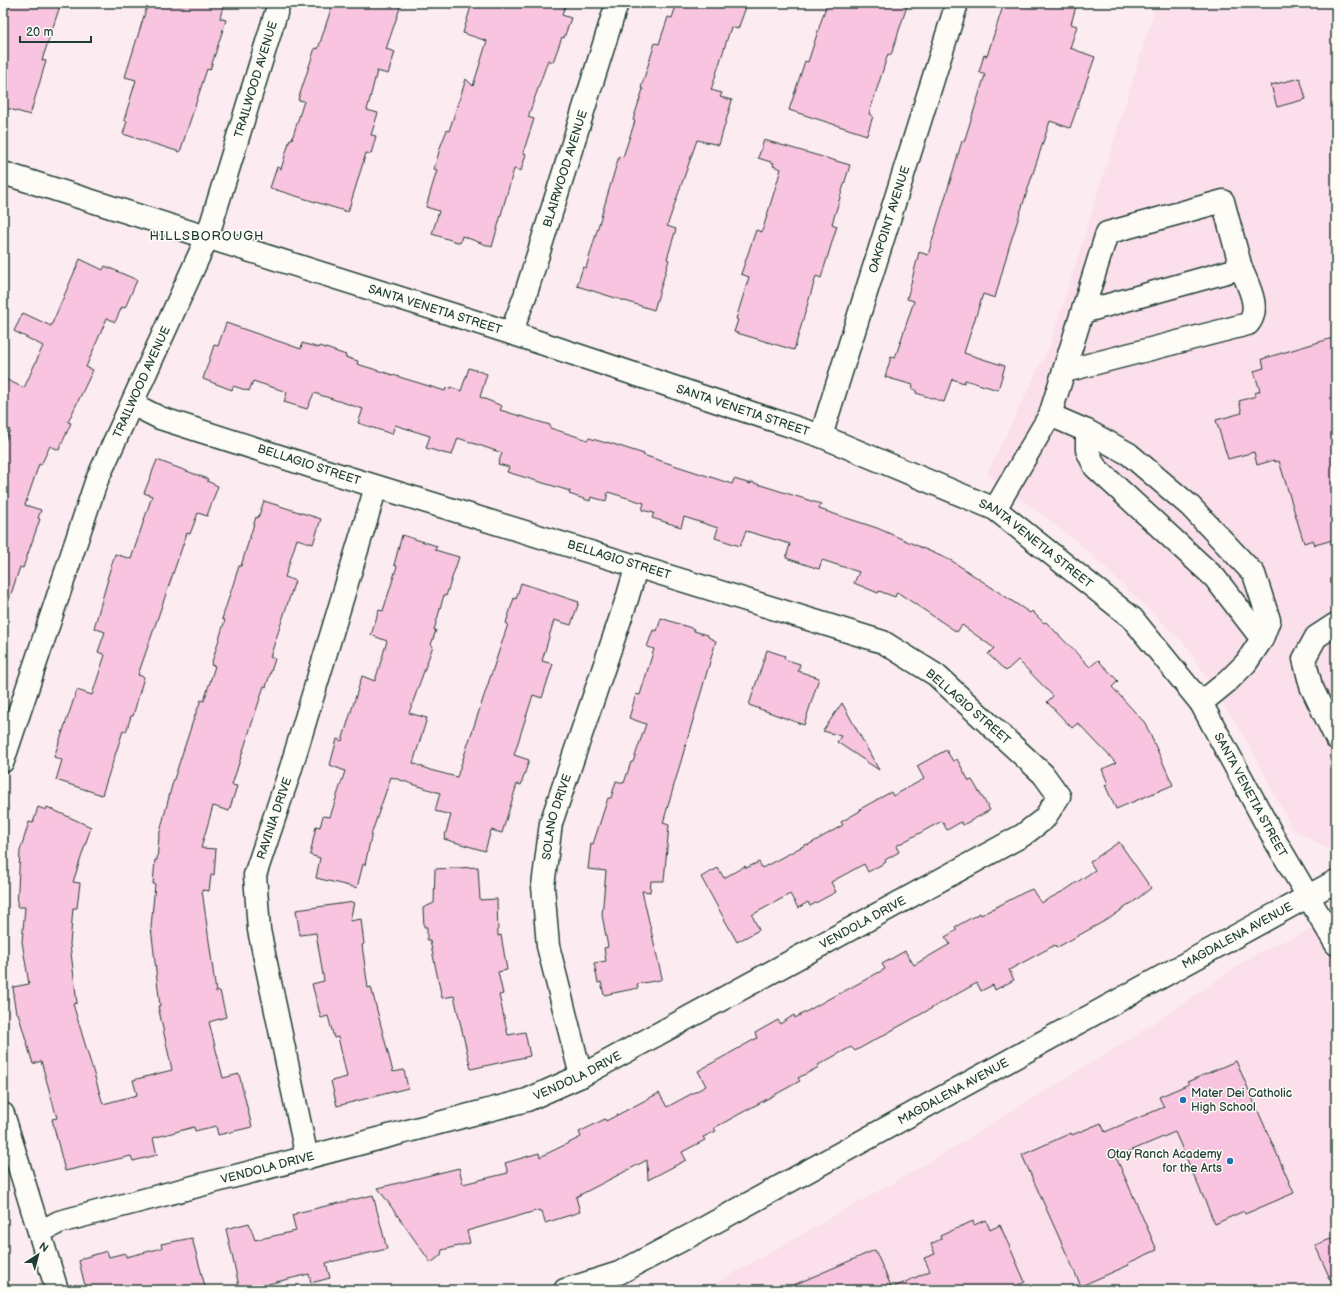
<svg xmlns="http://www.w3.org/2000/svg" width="1339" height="1293" viewBox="0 0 1339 1293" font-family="'Balsamiq Sans',sans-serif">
<rect width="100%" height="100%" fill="#fcebf0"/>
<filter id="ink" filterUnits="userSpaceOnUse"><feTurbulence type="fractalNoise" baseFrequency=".025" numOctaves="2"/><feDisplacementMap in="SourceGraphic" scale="8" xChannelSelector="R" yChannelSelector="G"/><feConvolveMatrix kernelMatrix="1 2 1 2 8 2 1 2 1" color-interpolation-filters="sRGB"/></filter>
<g filter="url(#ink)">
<g fill="#fbdfeb">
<path d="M1157 3H1336L1335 852 1293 830 1250 746 1186 645 1079 543 987 474 1051 343Z"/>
<path d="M1336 918V1290H704L926 1164 1135 1036 1256 954Z"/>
</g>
<g fill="#f9c4df" stroke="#1f3d34">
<path d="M10 3H61L42 60 46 61 30 115 3 107V25Z"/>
<path d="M148 3H224L220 18 226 20 210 70 207 69 180 152 123 134 127 121 124 120 136 80 125 77Z"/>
<path d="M333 3H399L398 7 400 8 386 49 395 52 388 74 377 71 367 110 378 113 371 135 376 136 371 154 366 153 348 212 270 188 277 167 281 169 290 139H292L304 101 298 100 315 48 318 49Z"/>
<path d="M472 3H566L562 15 571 18 564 38 562 37 553 62 548 60 528 117 534 119 523 153 526 154 521 171 514 169 492 247 462 236 460 243 432 234 439 211 426 207 437 170 434 169 441 145 447 130 449 131 466 79 473 86 487 41 463 33Z"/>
<path d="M677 3H733L746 7 738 29 731 27 711 90 722 93 720 97 732 100 719 145 697 140 667 226 676 229 667 259 669 260 654 310 577 286 583 267 586 268 619 156 623 157 635 121 633 120 643 89 641 88 655 43 659 44 668 17 672 18Z"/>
<path d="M827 3H908L891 55 888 54 869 114 873 116 867 135 789 110 805 61 808 62Z"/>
<path d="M1004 3H1077L1071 24 1077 26 1070 48 1095 57 1070 128 1050 121 1009 247 995 298 983 294 964 353 1005 366 998 390 965 380 964 383 952 379 944 402 916 393V390L912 389 913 385 885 377 891 357 895 358 914 301 907 299 919 252 928 255 962 141 964 142 985 75 979 72 984 55 987 56Z"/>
<path d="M1300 78 1306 99 1277 107 1271 85Z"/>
<path d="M764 140 850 165 832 224 837 226 821 278 816 276 794 350 734 332 738 320 736 319 749 277 741 274 756 230 762 232 781 169 773 166 774 163 758 158Z"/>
<path d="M80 259 103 270 105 266 137 280 125 308 122 307 115 322 107 318 86 367 93 370 68 422 71 423 59 450 50 446 41 465 39 464 25 505 41 510 38 518 40 519 23 568 20 567 7 606 3 605V445L10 430 3 427V378L24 388 43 346 14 331 23 313 51 326Z"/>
<path d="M226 323 301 349 302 343 319 348 320 346 346 355 345 357 358 361 357 364 445 391 446 388 450 389V387L461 391 469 368 487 374 480 397 502 406 500 410 550 425V428L588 440 589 438 606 443 607 442 644 454 643 455 732 484 734 479 751 484V482L821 504 819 509 877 528 952 561 1030 613 1032 611 1044 623 1046 622 1090 667 1098 660 1118 681 1112 687 1145 723 1173 785 1116 809 1105 785 1108 784 1102 769 1116 763 1078 723 1072 728 1047 702 1053 696 1018 660 1006 671 988 654 994 648 962 625 957 632 897 592 895 597 879 591 878 593 854 583 859 572 822 560 819 569 786 558 790 544 746 531 740 546 715 538 718 528 684 517 681 527 652 518 654 513 642 510 644 503 608 492 606 501 591 497 590 501 569 494 570 491 507 472 509 467 498 464 502 453 458 438 452 455 443 453 426 448 430 436 395 425 392 434 358 423 363 409 314 393 307 409 284 402 287 392 253 381 249 391 233 386 232 390 203 379 214 345 218 346Z"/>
<path d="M1336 337V539L1315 545 1313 540 1304 543 1279 461 1275 462 1274 460 1257 465 1254 452 1228 459 1216 420 1242 413 1239 401 1256 396 1255 393 1260 391 1254 371 1264 368 1262 359Z"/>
<path d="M157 460 208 479 207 481 218 486 207 516 198 513 190 534 187 533 138 675 144 677 133 716H131L126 732 123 731 102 795 56 780 62 760 54 757 77 690 92 695 105 655 98 652 105 632 94 628 108 579H107L115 554 131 559 152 496 144 493Z"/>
<path d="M264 501 321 519 313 544 297 539 285 577 295 581 270 657 275 659 266 687 264 686 232 785 237 786 229 811 213 806 201 848 216 849 214 875H211L209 891 202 890 216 992 220 991 226 1017 209 1022 223 1078 239 1074 252 1127 218 1135 216 1126 195 1131 194 1127 153 1138 157 1155 133 1161 131 1156 65 1171 52 1119 57 1118 41 1061 33 1064 18 1013H16L13 995H14L13 987 29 984 22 942 25 907H17L20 851 29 822 33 823 38 807 46 810 47 807 91 827 73 882 80 883 77 908H73L70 944 77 1003 73 1004 103 1104 137 1095 133 1080 172 1070 158 1006H160L151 927 155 884H153L155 860H157L159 836 172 785 194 718 201 700 204 701 215 666 211 665 225 620 222 619 239 566H241L256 517 258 518Z"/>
<path d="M402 535 437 546 435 550 459 557 446 596 444 595 434 630H436L431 645 433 646 409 713 427 718 413 763 430 770 457 777 508 624 506 623 514 598 516 599 521 583 579 602 571 625 554 620 542 661 553 664 542 698 533 695 514 755 529 760 521 785 517 784 502 833 491 830 485 851 444 839 451 815 435 811 440 793 391 777 372 832 365 865 363 864 357 888 316 878 320 858 310 855 316 826 320 827 323 816 330 817 345 771 330 765 337 739 342 741 362 676 375 681 387 641 371 635 379 610 383 611 397 566 394 565Z"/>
<path d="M661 618 694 629V631L708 635V637L716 641 663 823 669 825 664 881H651L650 892 642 891 662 978 660 980 637 984 638 988 604 995 601 982 598 983 594 963 606 961 604 948 608 947 602 915 606 871 588 869 591 843 593 844 608 798H611L616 781 624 783 631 762H633L646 724 629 718 636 694 640 695 654 649 647 647 653 630 657 631Z"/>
<path d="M767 650 785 656 784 659 800 664 798 671 819 678 804 725 749 705Z"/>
<path d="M842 703 852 721 879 770 837 742 841 736 823 731Z"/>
<path d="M946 750 953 761 957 759 969 781 972 780 990 810 963 825 961 822 947 830 942 821 896 846 899 852 885 860 886 862 868 872 864 864 831 882 836 892 810 906 808 902 798 908 790 894 752 915 759 930 737 942 701 877 718 868 724 878 745 866 746 868 759 862 762 868 807 844 808 845 843 825 841 822 860 811V809L891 792 893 796 924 779 917 766Z"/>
<path d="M1119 842 1151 888 1136 900 1110 918 1056 948 1055 945 1009 970 1014 980 995 990 993 985 981 991 977 983 855 1051 851 1047 818 1065 819 1067 798 1078 800 1081 714 1128 716 1131 703 1137 705 1140 682 1152 686 1160 648 1180 647 1160 576 1197 580 1212 545 1223 542 1211 540 1212 539 1210 467 1231 470 1243 442 1250 441 1255 431 1263 378 1188 459 1168 463 1184 508 1173 505 1163 539 1153 540 1157 581 1137 579 1132 605 1119 606 1121 659 1093 667 1107 706 1086 698 1071 757 1038 755 1033 778 1020 780 1024 794 1015 795 1018 839 993V994L885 969 882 964 905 951 914 965 950 944 945 937 957 930 955 927 980 913 981 915 1023 893 1032 889 1041 903 1067 889 1095 870 1090 862Z"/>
<path d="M478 867 480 900 497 899 498 936 501 935 507 970 498 972 503 994 499 995 508 1035 525 1032 530 1056 471 1069 454 996 442 998 430 941 427 940V927H424L423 908 434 903 435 869Z"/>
<path d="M354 902 350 921 361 919 364 944 362 945 368 988 371 987 393 1072 404 1070 408 1088 337 1106 331 1081 347 1077 338 1037 334 1038 328 1016 321 1018 312 984 324 981 316 933 300 935 296 910Z"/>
<path d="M1236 1061 1294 1193 1245 1214 1244 1211 1215 1224 1175 1132 1116 1157 1157 1250 1128 1263 1129 1265 1081 1286 1022 1155 1071 1133 1072 1135 1101 1123 1105 1132 1164 1107 1159 1097 1189 1084 1187 1082Z"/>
<path d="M373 1195 387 1249 326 1263 330 1278 311 1283 309 1274 268 1284 270 1290H240L226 1229 249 1223 255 1240 296 1231 292 1215 296 1214V1213Z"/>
<path d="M986 1220 990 1230 1000 1225 1025 1282 1018 1285 1020 1290H782L875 1250 892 1288 930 1271 924 1258 935 1254 931 1244 941 1239 940 1236 973 1221 974 1225Z"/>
<path d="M1336 1237V1290H1335L1315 1245Z"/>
<path d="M192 1238 206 1290H86L79 1261 83 1258 107 1251 109 1257 125 1253 126 1257 162 1248 161 1244Z"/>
</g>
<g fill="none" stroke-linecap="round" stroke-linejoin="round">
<g stroke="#1f3d34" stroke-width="25">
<g id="minor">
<path id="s1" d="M3 173 511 333 821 436 995 509 1132 618 1201 703 1276 842 1336 944"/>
<path id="s2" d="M511 333 525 296 617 3"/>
<path d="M1065 371 1248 324C1262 308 1247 284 1241 268"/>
<path d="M1050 415 1087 431 1129 454 1190 506 1254 574 1269 620 1262 639 1246 663 1228 681 1201 703"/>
<path d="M1087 431V450L1095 467 1215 578 1262 639"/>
<path id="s3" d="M821 436 957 3"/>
<path d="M995 509 1050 415 1107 233 1223 201 1241 268 1083 312"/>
<path d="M1336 624 1316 637 1304 659 1311 686 1336 738"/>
<path id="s4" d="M3 761 96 482 207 238 279 3"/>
<path id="s5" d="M581 1076 548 946 543 886 551 823 627 599 637 565"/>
<path d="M3 1114 57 1290"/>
<path id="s6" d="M307 1158 259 930 255 875 290 771 376 487"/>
<path id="s7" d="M40 1232 59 1222 527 1100 581 1076 1023 835 1044 819 1059 796 1043 774 936 675 883 642 310 466 160 418 132 404"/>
<path id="s8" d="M565 1290 619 1273 697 1232 1336 881"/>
</g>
</g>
<use href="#minor" stroke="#fdfcf7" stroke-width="22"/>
</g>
</g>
<g fill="#1f6fb2" stroke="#fdfcf7" stroke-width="1.5">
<circle cx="1183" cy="1100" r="4"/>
<circle cx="1230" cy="1161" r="4"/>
</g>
<g text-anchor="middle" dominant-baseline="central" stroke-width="3" stroke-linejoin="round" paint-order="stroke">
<g font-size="12" fill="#1f3d34" stroke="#fdfcf7">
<text stroke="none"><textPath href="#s4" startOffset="728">TRAILWOOD AVENUE</textPath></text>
<text stroke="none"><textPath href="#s2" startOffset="173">BLAIRWOOD AVENUE</textPath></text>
<text stroke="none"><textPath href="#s3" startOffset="227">OAKPOINT AVENUE</textPath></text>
<text stroke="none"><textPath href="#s1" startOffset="453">SANTA VENETIA STREET</textPath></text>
<text stroke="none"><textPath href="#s4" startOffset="404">TRAILWOOD AVENUE</textPath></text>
<text stroke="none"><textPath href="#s1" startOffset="777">SANTA VENETIA STREET</textPath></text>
<text transform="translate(309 465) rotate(18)">BELLAGIO STREET</text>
<text stroke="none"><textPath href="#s1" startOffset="1101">SANTA VENETIA STREET</textPath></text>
<text transform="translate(619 560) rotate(17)">BELLAGIO STREET</text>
<text transform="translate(968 707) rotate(41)">BELLAGIO STREET</text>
<text stroke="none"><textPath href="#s1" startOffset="1437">SANTA VENETIA STREET</textPath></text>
<text stroke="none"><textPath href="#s6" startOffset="348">RAVINIA DRIVE</textPath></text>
<text stroke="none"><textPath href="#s5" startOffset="265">SOLANO DRIVE</textPath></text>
<text stroke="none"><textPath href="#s7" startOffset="885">VENDOLA DRIVE</textPath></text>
<text stroke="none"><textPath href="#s8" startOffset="761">MAGDALENA AVENUE</textPath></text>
<text stroke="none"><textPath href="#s7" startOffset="561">VENDOLA DRIVE</textPath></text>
<text stroke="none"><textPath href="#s8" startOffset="437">MAGDALENA AVENUE</textPath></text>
<text stroke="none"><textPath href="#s7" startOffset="237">VENDOLA DRIVE</textPath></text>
</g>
<g font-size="12" fill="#1f3d34" stroke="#fdfcf7" text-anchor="start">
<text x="1191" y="1093">Mater Dei Catholic<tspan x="1191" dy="14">High School</tspan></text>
<text x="1222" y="1154" text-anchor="end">Otay Ranch Academy<tspan x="1222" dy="14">for the Arts</tspan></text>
</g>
<g font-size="13" letter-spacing="1" fill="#1f3d34" stroke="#fdfcf7">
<text x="207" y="236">HILLSBOROUGH</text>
</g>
</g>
<rect width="1339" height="1293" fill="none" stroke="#fdfcf7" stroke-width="16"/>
<rect x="8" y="8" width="1323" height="1277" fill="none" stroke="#1f3d34" stroke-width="1.5" filter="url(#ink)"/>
<g transform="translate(38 1255) rotate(36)" stroke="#fdfcf7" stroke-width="3" paint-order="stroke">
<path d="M0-3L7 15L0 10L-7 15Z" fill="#1f3d34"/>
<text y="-6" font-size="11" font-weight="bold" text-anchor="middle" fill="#1f3d34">N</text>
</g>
<path d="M20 36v6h71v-6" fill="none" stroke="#1f3d34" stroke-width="2"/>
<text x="26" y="36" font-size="12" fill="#1f3d34" stroke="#fdfcf7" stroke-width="3" paint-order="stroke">20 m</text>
</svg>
